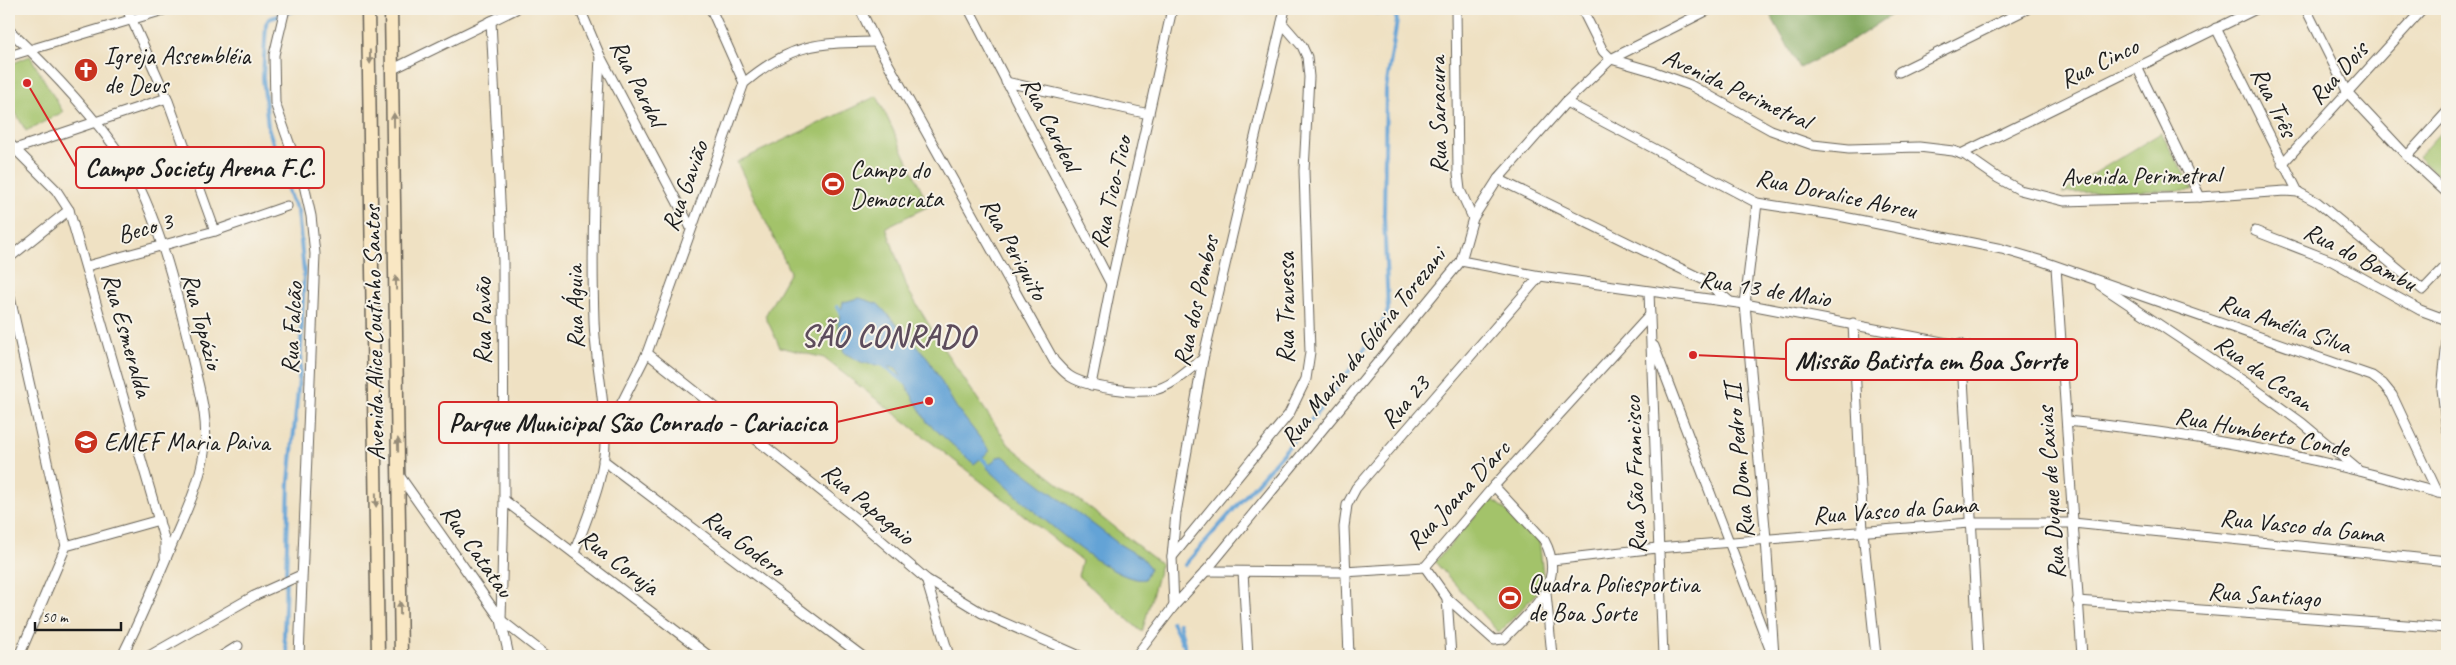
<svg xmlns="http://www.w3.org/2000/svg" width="2456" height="665" viewBox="0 0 2456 665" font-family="Caveat,sans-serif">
<rect width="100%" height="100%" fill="#f7f3e8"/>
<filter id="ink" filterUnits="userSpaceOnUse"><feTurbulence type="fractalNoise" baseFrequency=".02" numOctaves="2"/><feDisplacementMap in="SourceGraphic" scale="10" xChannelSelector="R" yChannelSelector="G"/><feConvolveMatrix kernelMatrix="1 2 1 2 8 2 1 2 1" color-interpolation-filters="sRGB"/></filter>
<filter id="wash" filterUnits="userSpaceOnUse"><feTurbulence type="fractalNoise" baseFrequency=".0096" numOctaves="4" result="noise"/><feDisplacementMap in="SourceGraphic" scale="20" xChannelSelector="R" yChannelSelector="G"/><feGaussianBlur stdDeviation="1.12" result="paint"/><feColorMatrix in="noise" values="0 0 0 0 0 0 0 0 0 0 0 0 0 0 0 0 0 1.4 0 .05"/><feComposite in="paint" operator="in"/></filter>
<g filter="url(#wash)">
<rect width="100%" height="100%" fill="#efe1c3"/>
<g fill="#a3c36b" stroke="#607044">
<path d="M30 56 63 112 26 131 9 101V65Z"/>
<path d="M877 96 929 206 886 227 908 290 943 348 1009 445 1161 564 1142 632 1078 576 1082 561 824 358 780 347 765 316 790 272 737 162Z"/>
<path d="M2447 125V184L2418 157Z"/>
<path d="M2161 133 2193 190 2062 193Z"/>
<path d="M1491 498 1539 538 1544 585 1499 633 1435 562Z"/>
</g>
<path fill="#82a95f" stroke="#4f623e" d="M1767 9H1900L1855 39 1800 68Z"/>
<g fill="#63a3d6" stroke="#406079">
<path d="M860 298 878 304 927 357 956 407 990 451 974 464 927 422 896 368 863 363 844 353 838 324 843 302Z"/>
<path d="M1003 456 1119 544 1141 557 1150 568 1145 579C1110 586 1015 493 987 468L997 457Z"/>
</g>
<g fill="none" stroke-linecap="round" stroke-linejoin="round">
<g stroke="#63a3d6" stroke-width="4">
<path d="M838 307 843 315"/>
<path d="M882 364 906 383"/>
<path d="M978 454 992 469"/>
<path d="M1185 565 1304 429 1341 383 1385 318 1388 310 1384 216 1386 89 1397 21 1396 16 1392 13H1378L1374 9"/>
<path d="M1172 622 1182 642"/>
<path d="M1179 623 1187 656"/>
<path d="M288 656 284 637 289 482 300 370 304 272 298 211 291 199 268 127 263 77 266 24 269 19 298 9"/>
</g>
</g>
</g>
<g filter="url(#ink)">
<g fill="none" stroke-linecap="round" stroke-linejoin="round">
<g stroke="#666156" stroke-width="11">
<g id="minor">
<path d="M127 9 167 98 215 231"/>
<path d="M285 9 274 55 275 103 304 185 311 216 315 254 299 656"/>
<path d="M580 9 600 56 691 228"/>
<path d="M711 9 744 83"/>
<path d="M860 9 876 42 1054 361C1059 366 1064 373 1071 377 1088 387 1134 394 1154 390 1173 386 1188 370 1203 359"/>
<path d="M969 9 1111 284"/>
<path d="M1456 9 1458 173 1460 190 1473 218"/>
<path d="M1582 9 1603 51 1611 59 1652 71 1690 85 1771 130 1813 145 1849 149 1919 147 1953 151 1965 155 1998 178 2020 190 2064 201 2200 197 2285 191 2298 192 2317 202 2423 290 2447 265"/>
<path d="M2306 9 2348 93 2407 156 2447 193"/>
<path d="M491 21 503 261 504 500 501 620"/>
<path d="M2216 28 2298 192"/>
<path d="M9 30C50 69 92 113 124 160 156 207 178 297 191 353 198 385 210 420 204 453 199 487 183 518 170 549 154 586 140 621 122 656"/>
<path d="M9 56 167 9"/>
<path d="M2137 67 2200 197"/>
<path d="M393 69 516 9"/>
<path d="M1899 72 2027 9"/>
<path d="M1006 82 1149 114"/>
<path d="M1566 102 1757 203 1834 215 2002 249 2039 260 2372 376 2383 384 2392 395 2438 493"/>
<path d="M9 143 56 190 69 210 165 542V557"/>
<path d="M15 149 167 98"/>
<path d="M1961 154 2256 9"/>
<path d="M2407 156 2447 112"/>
<path d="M2282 164 2423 9"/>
<path d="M1498 179 1704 280 1729 301"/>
<path d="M1757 203 1745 304 1766 539 1774 656"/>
<path d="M2255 231 2332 261 2420 310 2447 320"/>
<path d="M9 258 69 210"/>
<path d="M1461 261 1540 276 1745 304 2062 365"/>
<path d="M87 266 215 231 287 206"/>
<path d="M2056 267 2082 656"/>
<path d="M2100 285 2248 384 2302 423 2357 469"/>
<path d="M1649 292 1663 656"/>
<path d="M9 293 66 546"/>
<path d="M1853 323 1863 532 1876 656"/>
<path d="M2447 342 2442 389 2447 430"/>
<path d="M1961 344 1979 656"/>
<path d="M1654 346 1770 649"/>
<path d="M647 353 854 517 926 579 982 613 1080 656"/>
<path d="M1091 385 1111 284 1172 9"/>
<path d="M2067 421C2166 431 2264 447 2359 471 2389 478 2418 488 2447 495"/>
<path d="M606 434 647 353 744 83C792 43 816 43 876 42"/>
<path d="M603 460 862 656"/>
<path d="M399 475 501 620 509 656"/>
<path d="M504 500 709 656"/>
<path d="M574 553C588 515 607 474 605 433 604 395 595 358 594 320 591 232 596 143 600 56"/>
<path d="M1172 557 1289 414 1306 379 1310 352 1304 171 1309 77 1307 57 1302 46 1282 23"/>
<path d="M1552 560 1657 548 1970 523H2073L2447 561"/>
<path d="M1425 567 1447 598 1494 640 1504 639C1531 610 1568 583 1544 540L1494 486"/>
<path d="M1206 571 1344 572 1425 567 1494 486 1650 315"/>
<path d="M1243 572 1248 656"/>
<path d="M926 579 949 656"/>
<path d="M1546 593 1552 656"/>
<path d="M1447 598 1451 656"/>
<path d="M2077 601 2447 628"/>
<path d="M1174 606 1172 557 1176 513 1203 359 1285 9"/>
<path d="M501 620 547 656"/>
<path d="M19 656 66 546 159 520"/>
<path d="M149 656 254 596 301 575"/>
<path d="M222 656 238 646"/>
<path d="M1136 656 1174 606 1206 571 1461 261 1473 218 1498 179 1566 102 1611 59 1710 9"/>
<path d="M1349 656 1344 527 1347 505 1356 488 1540 276"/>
</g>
</g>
<g stroke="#666156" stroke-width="15">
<g id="secondary">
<path d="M368 9 378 656"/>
<path d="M391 9 401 656"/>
</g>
</g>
<use href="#minor" stroke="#fff" stroke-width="9"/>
<use href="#secondary" stroke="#f9e7c3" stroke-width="12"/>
</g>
<defs><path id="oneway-solid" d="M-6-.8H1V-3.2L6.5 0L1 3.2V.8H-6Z" transform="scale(1.25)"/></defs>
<g fill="#968c78">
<use href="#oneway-solid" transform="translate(370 57) rotate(89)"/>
<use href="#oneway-solid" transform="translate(394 120) rotate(-91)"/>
<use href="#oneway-solid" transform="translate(396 283) rotate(-91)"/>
<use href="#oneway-solid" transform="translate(398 445) rotate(-91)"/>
<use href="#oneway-solid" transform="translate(376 500) rotate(89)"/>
<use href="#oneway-solid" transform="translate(400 608) rotate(-91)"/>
</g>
</g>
<defs>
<g id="church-disc" transform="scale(1.25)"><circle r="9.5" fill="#c8321e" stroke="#f7f3e8"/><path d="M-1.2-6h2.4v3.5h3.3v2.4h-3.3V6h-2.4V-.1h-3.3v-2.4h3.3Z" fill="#fff"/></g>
<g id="stadium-disc" transform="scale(1.25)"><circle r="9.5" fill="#c8321e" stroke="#f7f3e8"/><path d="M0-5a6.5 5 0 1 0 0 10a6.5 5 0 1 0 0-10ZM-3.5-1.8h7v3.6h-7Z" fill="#fff"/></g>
<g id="school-disc" transform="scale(1.25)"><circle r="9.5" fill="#c8321e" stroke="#f7f3e8"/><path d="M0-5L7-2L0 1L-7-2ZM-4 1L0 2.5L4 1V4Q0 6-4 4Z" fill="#fff"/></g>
</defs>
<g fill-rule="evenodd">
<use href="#church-disc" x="86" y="70"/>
<use href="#stadium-disc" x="833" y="184"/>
<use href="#school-disc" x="86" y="442"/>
<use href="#stadium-disc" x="1510" y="598"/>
</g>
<g text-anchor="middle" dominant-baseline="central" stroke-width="4" stroke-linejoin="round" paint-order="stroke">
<g font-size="25" fill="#1c1c1c" stroke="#f7f3e8" text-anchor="start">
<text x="104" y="56">Igreja Assembléia<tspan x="104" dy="29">de Deus</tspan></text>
<text x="850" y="170">Campo do<tspan x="850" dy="29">Democrata</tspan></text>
<text x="104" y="442">EMEF Maria Paiva</text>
<text x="1528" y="584">Quadra Poliesportiva<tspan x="1528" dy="29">de Boa Sorte</tspan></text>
</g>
<g font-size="25" fill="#1c1c1c" stroke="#f7f3e8">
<text transform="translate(2099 63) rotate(-26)">Rua Cinco</text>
<text transform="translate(2338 73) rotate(-48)">Rua Dois</text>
<text transform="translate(638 83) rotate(63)">Rua Pardal</text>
<text transform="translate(1737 89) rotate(25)">Avenida Perimetral</text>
<text transform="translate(2274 102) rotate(64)">Rua Três</text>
<text transform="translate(1438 115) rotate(-91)">Rua Saracura</text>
<text transform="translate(1051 124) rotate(63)">Rua Cardeal</text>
<text transform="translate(2141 176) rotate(-1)">Avenida Perimetral</text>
<text transform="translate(685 186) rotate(-70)">Rua Gavião</text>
<text transform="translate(1111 192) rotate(-77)">Rua Tico-Tico</text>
<text transform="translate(1836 194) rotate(12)">Rua Doralice Abreu</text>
<text transform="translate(145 228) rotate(-16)">Beco 3</text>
<text transform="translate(1014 249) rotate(61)">Rua Periquito</text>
<text transform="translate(2360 257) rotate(27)">Rua do Bambu</text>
<text transform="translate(1765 289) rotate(9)">Rua 13 de Maio</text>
<text transform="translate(1196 301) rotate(-77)">Rua dos Pombos</text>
<text transform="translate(575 307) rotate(-91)">Rua Águia</text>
<text transform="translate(1286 308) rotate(-90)">Rua Travessa</text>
<text transform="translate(202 321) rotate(75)">Rua Topázio</text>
<text transform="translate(483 321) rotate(-90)">Rua Pavão</text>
<text transform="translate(2285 324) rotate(19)">Rua Amélia Silva</text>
<text transform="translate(292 328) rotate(-87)">Rua Falcão</text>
<text transform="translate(374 333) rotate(-91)">Avenida Alice Coutinho Santos</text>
<text transform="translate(127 335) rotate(74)">Rua Esmeralda</text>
<text transform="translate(1363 347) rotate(-51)">Rua Maria da Glória Torezani</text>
<text transform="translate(2264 373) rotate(35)">Rua da Cesan</text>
<text transform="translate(1405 402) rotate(-49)">Rua 23</text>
<text transform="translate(2262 432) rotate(11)">Rua Humberto Conde</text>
<text transform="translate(1739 461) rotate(-95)">Rua Dom Pedro II</text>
<text transform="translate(1635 475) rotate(-92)">Rua São Francisco</text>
<text transform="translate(2051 493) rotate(-94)">Rua Duque de Caxias</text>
<text transform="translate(1458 495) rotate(-47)">Rua Joana D'arc</text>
<text transform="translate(868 504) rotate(40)">Rua Papagaio</text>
<text transform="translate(1895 510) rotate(-4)">Rua Vasco da Gama</text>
<text transform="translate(2302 526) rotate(6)">Rua Vasco da Gama</text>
<text transform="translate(744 543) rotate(37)">Rua Godero</text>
<text transform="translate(477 551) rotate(55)">Rua Catatau</text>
<text transform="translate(619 562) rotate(37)">Rua Coruja</text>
<text transform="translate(2264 595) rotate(4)">Rua Santiago</text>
</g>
<g font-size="30" font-weight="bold" letter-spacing="1" fill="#5d4c5c" stroke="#f7f3e8">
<text x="888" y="336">SÃO CONRADO</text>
</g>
</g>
<path fill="none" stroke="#d62828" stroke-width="2" d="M27 83L76 167M1693 355L1786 359M929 401L837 422"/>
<g fill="#d62828" stroke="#f7f3e8" stroke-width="2">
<circle cx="27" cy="83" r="5"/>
<circle cx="1693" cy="355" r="5"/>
<circle cx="929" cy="401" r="5"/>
</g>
<g fill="#f7f3e8" stroke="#d62828" stroke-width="2">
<rect x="76" y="147" width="248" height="41" rx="5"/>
<rect x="1786" y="339" width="291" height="41" rx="5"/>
<rect x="439" y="402" width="398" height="41" rx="5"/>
</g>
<g font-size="26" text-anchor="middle" font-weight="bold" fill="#1c1c1c">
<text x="200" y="176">Campo Society Arena F.C.</text>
<text x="1931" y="369">Missão Batista em Boa Sorrte</text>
<text x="638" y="431">Parque Municipal São Conrado - Cariacica</text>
</g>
<rect width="2456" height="665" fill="none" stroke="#f7f3e8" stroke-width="30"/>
<path d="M35 622v8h86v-8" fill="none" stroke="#1c1c1c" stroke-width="2.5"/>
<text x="42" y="622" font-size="15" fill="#1c1c1c" stroke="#f7f3e8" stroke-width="4" paint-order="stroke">50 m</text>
</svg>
